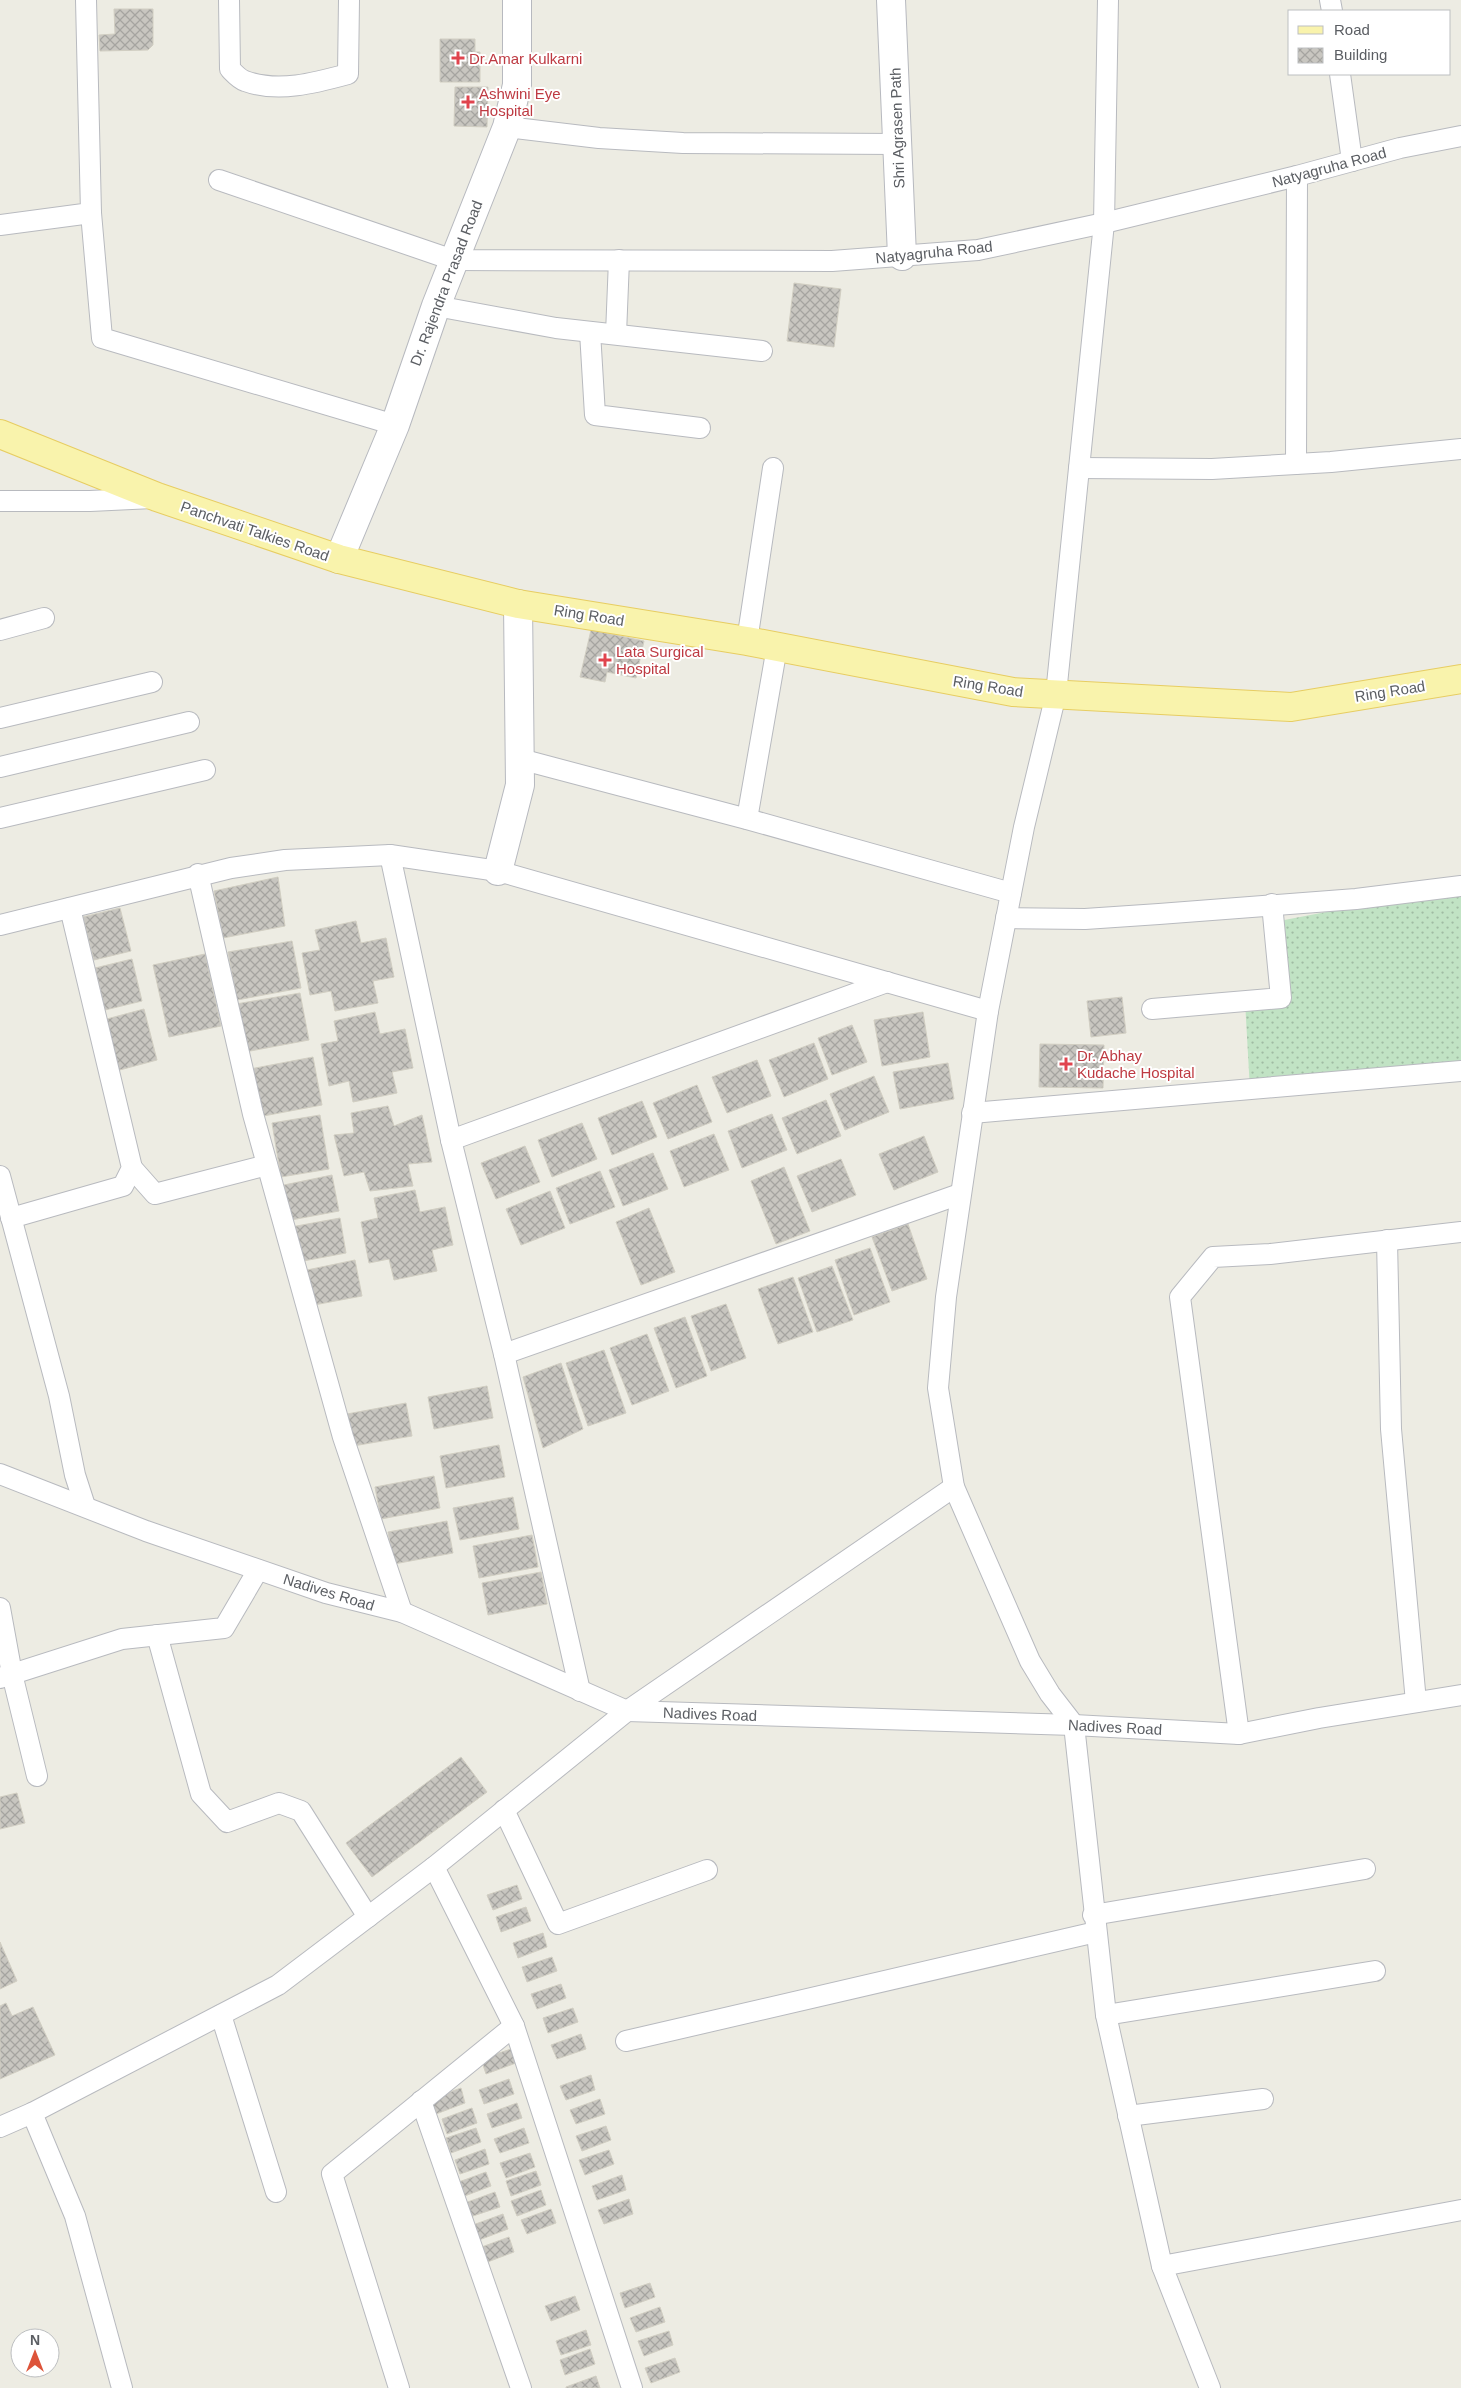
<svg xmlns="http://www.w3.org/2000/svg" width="1461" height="2388" viewBox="0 0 1461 2388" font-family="Helvetica,sans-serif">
<defs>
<pattern id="grass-dots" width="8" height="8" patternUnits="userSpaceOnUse" patternTransform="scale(1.25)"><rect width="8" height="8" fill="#c1e3c4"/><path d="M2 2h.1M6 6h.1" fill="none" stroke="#a0bba3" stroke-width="1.8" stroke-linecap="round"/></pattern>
<pattern id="building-cross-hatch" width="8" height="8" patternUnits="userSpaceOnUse" patternTransform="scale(1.25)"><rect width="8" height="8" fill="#c8c6c0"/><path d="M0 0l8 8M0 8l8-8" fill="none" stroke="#a5a4a0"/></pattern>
</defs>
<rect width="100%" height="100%" fill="#edece3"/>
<path fill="url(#grass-dots)" d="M1461 886V1071L1250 1090 1245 1001 1281 998 1274 922Z"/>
<g fill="url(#building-cross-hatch)" stroke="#d1cec2">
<path d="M114 9H153V45L148 50 100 51 99 35 115 34Z"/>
<path d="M440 39H475V52H480V82H440Z"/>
<path d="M455 87H488L487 127 454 126Z"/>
<path d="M794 283 841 289 834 347 787 341Z"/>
<path d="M591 630 644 641 636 678 607 672 605 682 580 677Z"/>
<path d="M278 877 285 926 223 938 214 891Z"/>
<path d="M120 908 131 951 94 960 83 917Z"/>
<path d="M356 921 361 943 386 938 394 977 373 981 378 1003 335 1011 331 991 310 995 302 953 320 950 315 930Z"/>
<path d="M292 941 301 988 237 1000 228 952Z"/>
<path d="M205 954 221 1026 169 1037 153 965Z"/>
<path d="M132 959 142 1001 105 1010 95 968Z"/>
<path d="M300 993 309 1040 245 1052 236 1004Z"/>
<path d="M1122 997 1126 1033 1091 1037 1087 1001Z"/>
<path d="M144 1009 157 1060 116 1071 103 1020Z"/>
<path d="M375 1012 380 1034 405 1029 413 1068 392 1072 397 1093 353 1102 349 1081 329 1086 321 1044 338 1041 334 1021Z"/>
<path d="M923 1012 930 1057 882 1066 874 1020Z"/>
<path d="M852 1025 867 1062 832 1075 818 1038Z"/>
<path d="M814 1043 828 1079 784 1097 769 1060Z"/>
<path d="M1040 1044 1104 1045 1103 1088 1039 1087Z"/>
<path d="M313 1057 322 1105 258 1117 250 1069Z"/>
<path d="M757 1060 771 1096 727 1113 712 1077Z"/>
<path d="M948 1063 954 1099 900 1109 893 1072Z"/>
<path d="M874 1076 889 1112 845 1130 830 1094Z"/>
<path d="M697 1085 712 1122 668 1139 653 1103Z"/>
<path d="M826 1100 841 1136 797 1154 782 1118Z"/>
<path d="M642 1101 657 1137 612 1155 598 1118Z"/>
<path d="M388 1106 394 1126 422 1115 432 1162 408 1164 413 1186 370 1191 364 1172 344 1176 334 1135 354 1133 351 1113Z"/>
<path d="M772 1114 787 1150 742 1168 728 1131Z"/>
<path d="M320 1115 329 1169 281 1177 272 1123Z"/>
<path d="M582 1123 597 1159 552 1177 538 1140Z"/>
<path d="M714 1134 729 1170 684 1187 670 1151Z"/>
<path d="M924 1136 938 1172 894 1190 879 1154Z"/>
<path d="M525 1146 540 1182 496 1199 481 1163Z"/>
<path d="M653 1153 668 1189 623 1206 609 1170Z"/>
<path d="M841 1159 856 1195 812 1212 797 1176Z"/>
<path d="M784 1167 810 1231 776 1244 751 1181Z"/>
<path d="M600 1171 615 1207 570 1224 556 1188Z"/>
<path d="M332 1175 339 1211 291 1220 284 1185Z"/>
<path d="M415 1190 420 1212 445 1207 453 1245 432 1250 437 1271 394 1280 389 1259 369 1263 361 1222 378 1218 374 1198Z"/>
<path d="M550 1191 565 1228 521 1245 506 1209Z"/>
<path d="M649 1208 675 1272 641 1285 616 1222Z"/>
<path d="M340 1218 346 1253 298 1262 291 1227Z"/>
<path d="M908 1224 927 1279 892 1291 872 1237Z"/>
<path d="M870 1248 890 1302 854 1315 835 1260Z"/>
<path d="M355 1260 362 1296 314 1305 307 1270Z"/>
<path d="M832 1266 853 1320 817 1332 798 1278Z"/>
<path d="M793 1277 813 1332 778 1344 758 1289Z"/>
<path d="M726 1304 746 1358 711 1371 691 1316Z"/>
<path d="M685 1317 707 1376 676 1388 654 1328Z"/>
<path d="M647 1334 669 1391 632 1405 610 1348Z"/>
<path d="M604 1350 626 1413 588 1426 566 1363Z"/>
<path d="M561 1363 583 1429 543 1448 523 1377Z"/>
<path d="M487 1386 493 1418 434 1429 428 1397Z"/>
<path d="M406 1403 412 1436 353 1446 347 1414Z"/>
<path d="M499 1445 505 1477 446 1488 440 1456Z"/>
<path d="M434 1476 440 1508 381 1519 375 1487Z"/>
<path d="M513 1497 519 1529 460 1540 453 1508Z"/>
<path d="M447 1521 453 1553 394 1564 388 1532Z"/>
<path d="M532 1535 538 1567 479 1578 473 1546Z"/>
<path d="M541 1572 547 1604 488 1615 482 1583Z"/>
<path d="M461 1757 487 1792 372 1877 346 1843Z"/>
<path d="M17 1793 25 1823 0 1829V1797Z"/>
<path d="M517 1885 522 1899 493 1910 487 1895Z"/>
<path d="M526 1907 531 1921 501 1932 496 1917Z"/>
<path d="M543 1933 547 1947 518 1958 513 1943Z"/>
<path d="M0 1942 17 1981 0 1989Z"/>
<path d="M552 1957 557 1971 527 1982 522 1967Z"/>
<path d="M561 1984 566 1998 537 2009 531 1994Z"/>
<path d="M6 2003 12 2016 33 2007 55 2055 0 2079V2006Z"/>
<path d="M573 2008 578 2022 548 2033 543 2018Z"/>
<path d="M581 2034 586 2049 557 2059 551 2045Z"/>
<path d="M511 2049 516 2063 486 2074 481 2059Z"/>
<path d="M591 2075 595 2090 566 2100 560 2086Z"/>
<path d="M509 2079 514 2094 484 2104 479 2090Z"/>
<path d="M461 2088 465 2103 436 2114 430 2099Z"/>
<path d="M600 2099 605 2114 576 2124 570 2110Z"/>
<path d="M517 2103 522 2118 492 2128 487 2114Z"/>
<path d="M472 2108 477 2123 447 2134 442 2119Z"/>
<path d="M606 2126 611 2140 582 2151 576 2136Z"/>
<path d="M476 2128 481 2142 451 2153 446 2138Z"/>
<path d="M524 2128 529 2143 500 2153 494 2139Z"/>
<path d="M485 2149 489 2164 460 2174 455 2160Z"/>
<path d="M609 2150 614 2164 585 2175 579 2160Z"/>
<path d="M530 2153 535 2167 506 2178 500 2163Z"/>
<path d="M536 2171 541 2185 511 2196 506 2181Z"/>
<path d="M486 2172 491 2186 462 2197 456 2183Z"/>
<path d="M622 2175 626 2190 597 2200 592 2186Z"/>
<path d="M541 2190 546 2205 517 2216 511 2201Z"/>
<path d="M495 2192 500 2207 470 2217 465 2203Z"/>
<path d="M629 2199 633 2214 604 2224 598 2210Z"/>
<path d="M551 2209 556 2223 527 2234 521 2220Z"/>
<path d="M503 2214 508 2229 479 2240 473 2225Z"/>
<path d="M509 2237 514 2252 485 2263 479 2248Z"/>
<path d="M650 2283 655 2297 625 2308 620 2293Z"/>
<path d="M575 2296 580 2310 551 2321 545 2306Z"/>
<path d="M660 2307 665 2322 636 2332 630 2318Z"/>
<path d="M586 2330 591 2345 561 2355 556 2341Z"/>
<path d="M669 2331 673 2345 644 2356 638 2341Z"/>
<path d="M590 2349 595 2364 565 2375 560 2360Z"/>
<path d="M675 2358 680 2372 651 2383 645 2368Z"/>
<path d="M596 2376 600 2388H566V2387Z"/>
</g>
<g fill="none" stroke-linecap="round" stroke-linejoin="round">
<g stroke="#b8babf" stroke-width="22">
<g id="street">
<path d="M229 0 230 69C234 73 239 79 245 81 278 93 315 83 348 74L349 0"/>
<path d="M1108 0 1104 223 1056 694 1024 827 988 1011 946 1297 938 1388 954 1487 1030 1661 1050 1694 1074 1725 1106 2015 1162 2266 1461 2210"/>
<path d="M1330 0 1332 11"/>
<path d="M1340 74 1352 161"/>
<path d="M507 127 599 138 683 143 898 144"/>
<path d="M219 180 453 260 832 261 978 250 1104 223 1297 176 1400 148 1461 136"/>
<path d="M91 213 102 338 395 425"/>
<path d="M0 225 91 213 86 0"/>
<path d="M436 306 556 328 762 351"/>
<path d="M590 332 595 415 700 428"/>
<path d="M616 334 619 260"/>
<path d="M1296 464 1297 176"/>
<path d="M1079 468 1212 469 1331 462 1461 449"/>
<path d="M0 501H90L153 498"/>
<path d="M0 630 44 618"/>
<path d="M747 641 773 468"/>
<path d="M0 718 152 682"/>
<path d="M520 759 747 819 1011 893"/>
<path d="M0 767 189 722"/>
<path d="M0 818 205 770"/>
<path d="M747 819 777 647"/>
<path d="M390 855 451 1140 504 1354 580 1691"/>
<path d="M198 874 253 1114 343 1437 402 1612"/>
<path d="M1006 918 1085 919 1159 914 1356 899 1461 886"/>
<path d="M0 925 231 868 285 860 390 855 498 871 988 1011"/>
<path d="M1152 1009 1281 998 1272 904"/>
<path d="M972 1113 1461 1071"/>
<path d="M451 1140 887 982"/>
<path d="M132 1168 155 1194 267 1165"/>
<path d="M0 1176 59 1396 75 1475 85 1506"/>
<path d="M11 1218 123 1186 132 1168 70 908"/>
<path d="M1387 1240 1391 1429 1416 1702"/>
<path d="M504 1354 960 1194"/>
<path d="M0 1474 146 1531 326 1593 402 1612 627 1711 1074 1725 1239 1734 1319 1718 1461 1695"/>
<path d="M0 1608 12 1674 37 1776"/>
<path d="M157 1635 201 1794 227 1822 279 1803 301 1811 368 1917"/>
<path d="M0 1678 122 1639 224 1628 258 1570"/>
<path d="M1239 1734 1180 1297 1213 1257 1270 1254 1461 1232"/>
<path d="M504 1810 558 1924 707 1870"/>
<path d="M434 1867 514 2026 632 2388"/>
<path d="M1093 1915 1365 1869"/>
<path d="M221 2015 276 2192"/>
<path d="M1106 2015 1375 1971"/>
<path d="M626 2041 1096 1932"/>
<path d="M421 2101 521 2388"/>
<path d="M32 2113 75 2216 122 2388"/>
<path d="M1128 2116 1263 2099"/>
<path d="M0 2127 32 2113 278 1985 434 1867 627 1711 954 1487"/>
<path d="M1162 2266 1210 2388"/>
<path d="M399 2388 332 2174 514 2026"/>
</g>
</g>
<g stroke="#b7b9bf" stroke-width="30">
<g id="secondary">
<path d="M891 0 902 256"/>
<path d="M339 559 395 425 436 306 507 127 517 85V0"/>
<path d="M498 871 520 785 518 604"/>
</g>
</g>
<g stroke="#e7cd62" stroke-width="30">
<path id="primary" d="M0 434 157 497 339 559 518 604 747 641 1013 692 1291 707 1461 679"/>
</g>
<use href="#street" stroke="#fff" stroke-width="20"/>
<use href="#secondary" stroke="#fff" stroke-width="28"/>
<use href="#primary" stroke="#f9f3ac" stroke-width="28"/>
</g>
<g fill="#e0444e" stroke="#fff" stroke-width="2">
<path d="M455.5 50.5h5v5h5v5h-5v5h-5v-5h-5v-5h5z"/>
<path d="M465.5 94.5h5v5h5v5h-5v5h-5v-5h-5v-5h5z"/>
<path d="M602.5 652.5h5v5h5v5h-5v5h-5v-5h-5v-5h5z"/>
<path d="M1063.5 1056.5h5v5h5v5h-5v5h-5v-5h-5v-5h5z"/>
</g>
<g text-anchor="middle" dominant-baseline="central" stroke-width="4" stroke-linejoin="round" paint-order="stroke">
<g font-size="15" fill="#be3a42" stroke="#fff" text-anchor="start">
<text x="469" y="58">Dr.Amar Kulkarni</text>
<text x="479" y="93">Ashwini Eye<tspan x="479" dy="17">Hospital</tspan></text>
<text x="616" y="651">Lata Surgical<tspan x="616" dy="17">Hospital</tspan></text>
<text x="1077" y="1055">Dr. Abhay<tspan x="1077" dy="17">Kudache Hospital</tspan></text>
</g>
<g font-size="15" fill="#5b5e63" stroke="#fff">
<text transform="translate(897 128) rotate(-92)">Shri Agrasen Path</text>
<text transform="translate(1329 167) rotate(-15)">Natyagruha Road</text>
<text transform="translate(934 252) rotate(-6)">Natyagruha Road</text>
<text transform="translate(446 283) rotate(-69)">Dr. Rajendra Prasad Road</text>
<text transform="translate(255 531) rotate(19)">Panchvati Talkies Road</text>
<text transform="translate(589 615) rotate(9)">Ring Road</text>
<text transform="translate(988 686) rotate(9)">Ring Road</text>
<text transform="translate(1390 691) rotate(-9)">Ring Road</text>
<text transform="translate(329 1592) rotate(17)">Nadives Road</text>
<text transform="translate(710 1714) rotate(2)">Nadives Road</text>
<text transform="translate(1115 1727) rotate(3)">Nadives Road</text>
</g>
</g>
<rect x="1288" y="10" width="162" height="65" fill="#ffffff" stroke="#bdbfc1"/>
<rect x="1298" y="26" width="25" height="8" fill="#f9f3ac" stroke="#bdbfc1"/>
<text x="1334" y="35" font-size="15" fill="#5b5e63">Road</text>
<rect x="1298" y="48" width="25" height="15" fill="url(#building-cross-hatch)" stroke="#bdbfc1"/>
<text x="1334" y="60" font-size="15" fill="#5b5e63">Building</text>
<g transform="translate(35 2353)"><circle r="24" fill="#ffffff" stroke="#bdbfc1"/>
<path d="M0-4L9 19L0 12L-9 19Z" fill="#dd543a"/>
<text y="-8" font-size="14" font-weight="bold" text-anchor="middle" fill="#5b5e63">N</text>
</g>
</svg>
